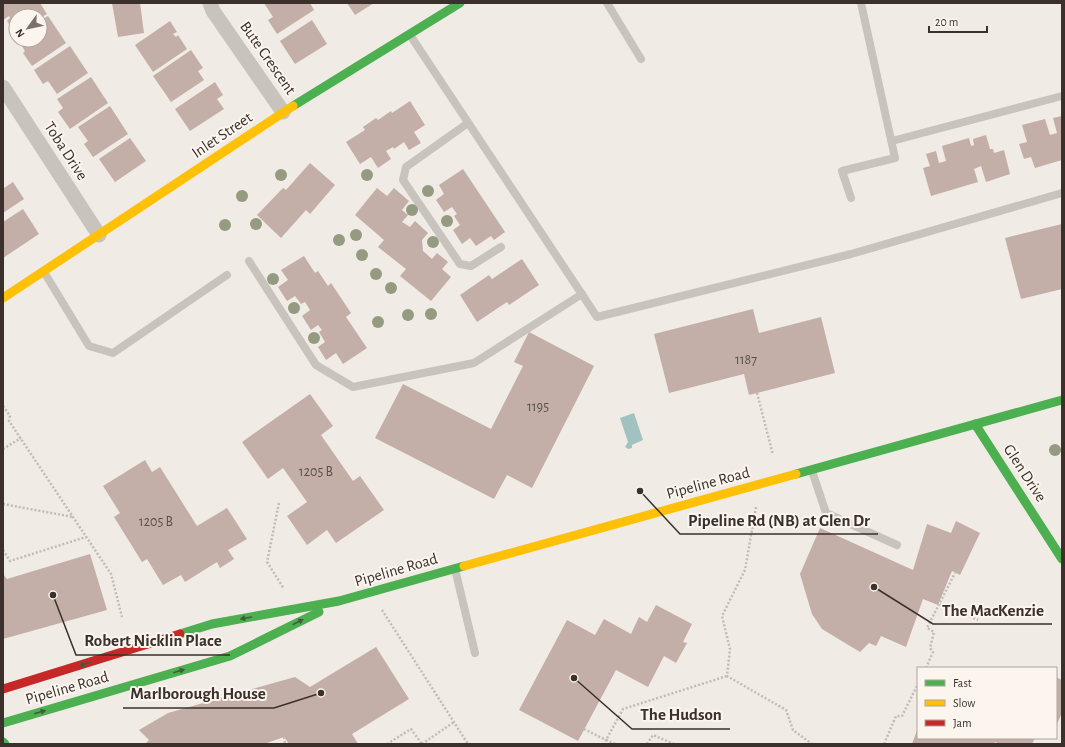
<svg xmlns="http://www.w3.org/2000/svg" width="1065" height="747" viewBox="0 0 1065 747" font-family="'Alegreya Sans',sans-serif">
<rect width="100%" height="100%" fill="#f0ebe5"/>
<path fill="#a1c2c1" d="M634 413 643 440 632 445V448L628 449 625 447 628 442 620 418Z"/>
<g fill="#c3afa7">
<path d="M3 3H40L47 14 40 18V16H16V35L7 21 10 18 9 16 3 20Z"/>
<path d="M112 3H140L144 33 118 37Z"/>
<path d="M264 3H310L314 10 277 34 268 20 273 17Z"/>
<path d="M347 3H374L355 15Z"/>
<path d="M48 16 66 43 32 66 23 53 25 51 18 40H40V21Z"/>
<path d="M312 20 327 44 295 64 280 41Z"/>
<path d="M170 21 177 32 173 34 176 37 178 35 187 49 153 72 135 45Z"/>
<path d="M70 46 88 73 57 94 48 81 43 84 34 70Z"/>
<path d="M191 50 203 68 198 71 204 80 171 102 153 76Z"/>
<path d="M91 77 108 103 70 129 58 112 63 108 57 99Z"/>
<path d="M215 82 223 95 217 99 224 109 190 131 175 109Z"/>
<path d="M410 101 425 125 414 132 421 143 409 150 404 142 394 149 393 147 386 151 391 159 378 168 371 157 360 164 346 142 365 130 363 127 376 118 378 120 391 111 392 113Z"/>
<path d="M110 106 128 134 93 157 84 144 88 141 78 127Z"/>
<path d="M1062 116V160L1035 168 1031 157 1024 159 1019 144 1027 142 1022 125 1045 119 1050 135 1057 133 1053 118Z"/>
<path d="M986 135 990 149H993L994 153 1004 150 1010 174 986 182 981 166 974 169 978 182 931 196 923 168 930 166 926 154 936 151 939 163 946 161 942 146 969 138 971 146 974 145 973 139Z"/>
<path d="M130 138 146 161 115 182 99 159Z"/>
<path d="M310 163 335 185 310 214 306 210 281 238 257 215 283 188 286 190Z"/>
<path d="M463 169 505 232 494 240 491 236 476 246 470 238 462 244 453 230 460 225 454 216 457 214 452 207 444 212 436 200 444 194 439 185Z"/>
<path d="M13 182 24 199 3 213V186L4 188Z"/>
<path d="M377 188 387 196 394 188 409 201 402 210 408 215 402 222 410 227 415 221 428 233 422 240 423 251 432 259 437 253 448 262 442 269 451 277 431 301 400 276 406 269 378 247 384 240 355 215Z"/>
<path d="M23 209 39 234 3 258V222Z"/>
<path d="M1062 224V289L1021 299 1005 238Z"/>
<path d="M304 256 315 273 318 271 328 286 331 283 351 313 346 317 367 348 343 364 336 353 326 360 318 347 325 342 319 332 322 330 318 325 311 330 302 316 310 310 305 302 301 304 295 296 287 301 278 287 288 280 281 270Z"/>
<path d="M522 259 539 285 509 305 507 302 477 322 460 295 489 275 492 279Z"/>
<path d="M753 309 759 333 821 317 835 373 749 395 744 374 669 393 654 334Z"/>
<path d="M529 332 594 366 532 488 507 475 494 499 375 438 403 384 491 429 523 366 514 362Z"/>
<path d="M310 394 333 426 321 435 353 481 360 476 384 510 336 543 327 530 307 545 287 516 307 502 283 468 268 479 242 442Z"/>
<path d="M145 460 152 472 160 467 197 526 227 508 247 539 228 550 234 559 220 568 217 562 185 582 181 575 163 585 147 559 142 562 114 517 120 513 103 486Z"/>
<path d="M956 521 980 533 960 575 952 571 938 605 923 599 906 647 881 636 876 646 869 643 860 652 822 629 812 614 800 574 820 528 913 570 927 524 951 533Z"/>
<path d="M90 554 107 610 3 639V574L7 579Z"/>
<path d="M656 605 692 624 683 642 687 643 676 663 664 656 648 687 616 670 578 741 519 710 567 620 595 635 604 619 631 634 639 617 647 622Z"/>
<path d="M376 647 409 699 352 734 358 744H289L284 737 264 744H145L149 740 139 730 168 713 295 677 310 687Z"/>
<path d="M1056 677 1062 680V713L1056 726Z"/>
<path d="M918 728V738H1035L1032 744H1000L995 742 994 744H912Z"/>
</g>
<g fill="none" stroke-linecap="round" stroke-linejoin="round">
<g stroke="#c2bbb6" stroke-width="2.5" stroke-dasharray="2 2" stroke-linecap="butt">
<path d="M757 393 773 455"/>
<path d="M3 406 10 416 9 421 111 574 122 617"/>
<path d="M3 449 21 438"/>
<path d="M279 503 267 562 284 589"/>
<path d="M3 504 73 517"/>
<path d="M756 507 745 570 722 616 730 649 727 676 786 710 793 730 812 744"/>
<path d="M3 550 10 561 86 537"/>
<path d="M940 604 978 620"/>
<path d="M382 610 468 744"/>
<path d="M926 668 933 652 930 648 934 632 927 628 955 573"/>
<path d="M584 729 606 740 604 744"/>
<path d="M284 737 285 744"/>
<path d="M387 744 411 729 422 744"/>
<path d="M422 744 454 722"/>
<path d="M615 744 606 740 623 709 727 676"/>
<path d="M647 744 653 735 674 744"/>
<path d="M884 744 896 716H902L918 684"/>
</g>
<g stroke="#c9c3be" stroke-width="8">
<path d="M607 3 641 59"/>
<path d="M410 35 597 317 851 254 1062 193"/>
<path d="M468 123 406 167 403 180 460 264 471 266 501 247"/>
<path d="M892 141 1062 96"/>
<path d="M851 198 842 171 895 158 861 3"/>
<path d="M249 261 316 365 353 387 474 363 582 294"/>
<path d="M44 272 89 346 113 353 227 275"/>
<path d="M812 471 826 513 897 545"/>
<path d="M455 569 475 653"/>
</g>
<g stroke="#c9c3be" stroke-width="15">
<path d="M210 3 213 11 283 112"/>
<path d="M3 87 99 235"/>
</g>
<g stroke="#4caf50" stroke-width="9">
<path d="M293 106 460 3"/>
<path d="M975 424 1062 559"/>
<path d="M796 474 1062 400"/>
<path d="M180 634 212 624 339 601 464 566"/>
<path d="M3 723 230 656 319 612"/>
<path d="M3 742 5 744"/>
</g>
<g stroke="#ffc107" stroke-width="9">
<path d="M3 298 293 106"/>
<path d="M464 566 796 474"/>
</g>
<path stroke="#c62828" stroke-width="9" d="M3 689 180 634"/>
</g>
<g fill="#959b80">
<circle cx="281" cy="175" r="6"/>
<circle cx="367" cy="175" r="6"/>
<circle cx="428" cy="191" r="6"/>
<circle cx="242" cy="196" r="6"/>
<circle cx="412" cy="210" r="6"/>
<circle cx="447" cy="221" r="6"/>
<circle cx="256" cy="224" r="6"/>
<circle cx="225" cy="225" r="6"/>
<circle cx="356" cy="235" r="6"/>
<circle cx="339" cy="240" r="6"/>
<circle cx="433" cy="242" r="6"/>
<circle cx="362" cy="255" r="6"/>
<circle cx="376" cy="274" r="6"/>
<circle cx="273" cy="279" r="6"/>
<circle cx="391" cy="288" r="6"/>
<circle cx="294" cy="308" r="6"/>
<circle cx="431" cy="314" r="6"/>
<circle cx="408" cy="315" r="6"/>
<circle cx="378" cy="322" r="6"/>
<circle cx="314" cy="338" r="6"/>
<circle cx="1055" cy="450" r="6"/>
</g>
<defs><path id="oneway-solid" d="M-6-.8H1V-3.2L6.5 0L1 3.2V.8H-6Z"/></defs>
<g fill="#415c38">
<use href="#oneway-solid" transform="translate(246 618) rotate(170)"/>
<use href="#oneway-solid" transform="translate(298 622) rotate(-27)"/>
<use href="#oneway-solid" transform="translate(85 664) rotate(163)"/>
<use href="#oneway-solid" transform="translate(179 671) rotate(-16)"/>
<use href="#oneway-solid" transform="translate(40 712) rotate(-16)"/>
</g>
<g text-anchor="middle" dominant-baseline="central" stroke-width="4" stroke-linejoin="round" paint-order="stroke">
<g font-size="14" fill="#5d504a">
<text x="746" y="360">1187</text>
<text x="538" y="407">1195</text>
<text x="316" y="472">1205 B</text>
<text x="156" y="522">1205 B</text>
</g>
<g font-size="16" fill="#3b302b" stroke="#fbf5ee">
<text transform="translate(268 58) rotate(55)">Bute Crescent</text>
<text transform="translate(222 135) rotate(-34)">Inlet Street</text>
<text transform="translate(66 151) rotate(57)">Toba Drive</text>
<text transform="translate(1025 473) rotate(57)">Glen Drive</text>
<text transform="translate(708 483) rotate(-15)">Pipeline Road</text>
<text transform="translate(396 570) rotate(-16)">Pipeline Road</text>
<text transform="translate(67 688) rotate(-16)">Pipeline Road</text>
</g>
</g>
<path fill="none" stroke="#3b302b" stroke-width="1.5" d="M640 491L680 534H878M874 587L933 624H1052M53 595L76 655H230M321 693L274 708H123M574 678L632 729H730"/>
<g fill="#3b302b" stroke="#fbf5ee" stroke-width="1.5">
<circle cx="640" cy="491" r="4"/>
<circle cx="874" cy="587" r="4"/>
<circle cx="53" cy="595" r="4"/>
<circle cx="321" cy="693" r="4"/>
<circle cx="574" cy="678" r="4"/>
</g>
<g font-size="17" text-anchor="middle" font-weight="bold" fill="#3b302b" stroke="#fbf5ee" stroke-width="4" stroke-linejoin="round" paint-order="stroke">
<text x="779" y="526">Pipeline Rd (NB) at Glen Dr</text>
<text x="993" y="616">The MacKenzie</text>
<text x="153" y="646">Robert Nicklin Place</text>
<text x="198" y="699">Marlborough House</text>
<text x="681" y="720">The Hudson</text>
</g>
<rect width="1065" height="747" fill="none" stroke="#3b302b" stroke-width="8"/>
<rect x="917" y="667" width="140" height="72" fill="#fbf5ee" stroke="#aea6a0"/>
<rect x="925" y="680" width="20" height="6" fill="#4caf50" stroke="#aea6a0"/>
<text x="953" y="687" font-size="12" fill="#3b302b">Fast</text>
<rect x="925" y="700" width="20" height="6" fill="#ffc107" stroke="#aea6a0"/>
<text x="953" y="707" font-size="12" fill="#3b302b">Slow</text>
<rect x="925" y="720" width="20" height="6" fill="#c62828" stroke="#aea6a0"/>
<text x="953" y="727" font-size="12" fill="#3b302b">Jam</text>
<g transform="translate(28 28) rotate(237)"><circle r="19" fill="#fbf5ee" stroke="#aea6a0"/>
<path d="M0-3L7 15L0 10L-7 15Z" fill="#7a716c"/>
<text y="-6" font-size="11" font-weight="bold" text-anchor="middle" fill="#3b302b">N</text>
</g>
<path d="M929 26v6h58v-6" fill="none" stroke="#3b302b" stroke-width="2"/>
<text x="935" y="26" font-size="12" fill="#3b302b" stroke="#fbf5ee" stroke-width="3" paint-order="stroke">20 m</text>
</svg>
